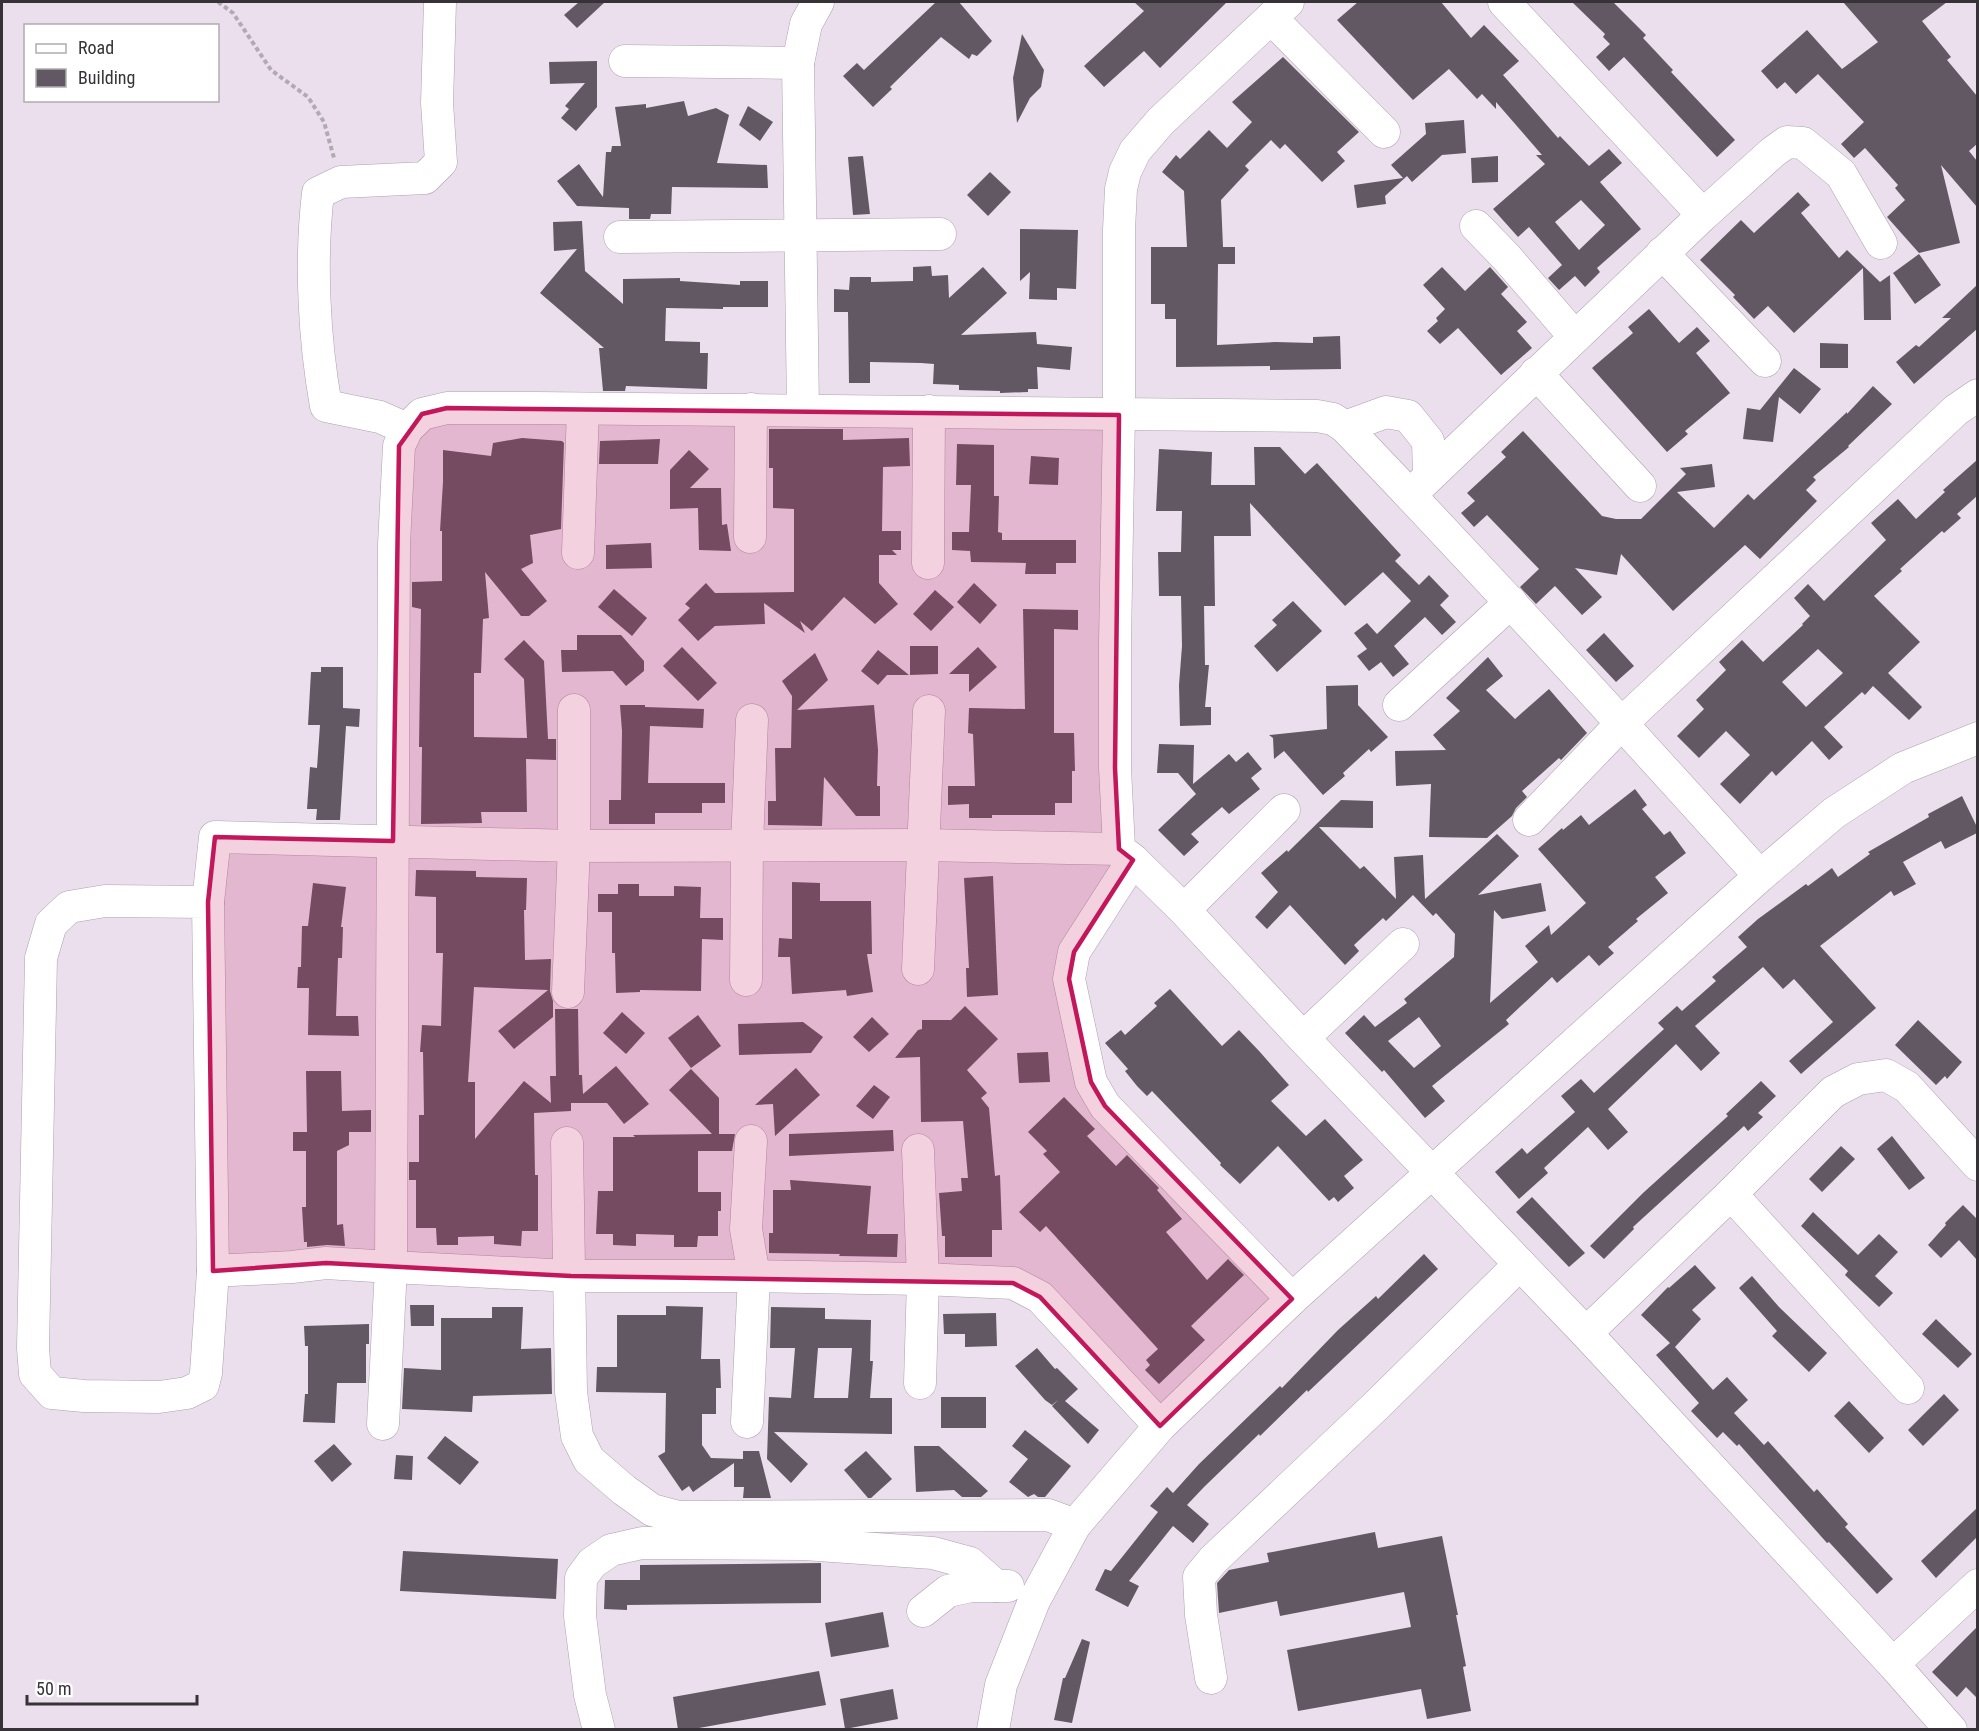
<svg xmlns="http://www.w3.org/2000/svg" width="1979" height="1731" viewBox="0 0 1979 1731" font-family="'Roboto Condensed',sans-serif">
<rect width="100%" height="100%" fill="#ebdfed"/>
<g fill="#625863" fill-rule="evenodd">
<path d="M579 2H605L577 28 564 15Z"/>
<path d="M936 2H959L992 41 977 56 972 54 969 59 941 37 890 87 892 89 873 107 843 76 857 63 864 70Z"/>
<path d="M1134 2H1227L1160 68 1144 51 1104 87 1084 66 1144 11Z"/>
<path d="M1358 2H1441L1471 38 1484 25 1519 61 1503 75 1558 138 1560 136 1589 166 1609 149 1622 163 1600 182 1641 229 1597 268 1600 272 1585 287 1575 276 1559 290 1548 278 1562 265 1529 227 1518 237 1493 209 1545 164 1536 155H1542L1496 102V109L1482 94 1477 99 1449 69 1413 100 1337 20ZM1581 200 1605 225 1579 250 1555 222Z"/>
<path d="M1572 2H1613L1646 35 1643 38 1673 70 1671 72 1735 140 1717 157 1624 57 1609 71 1596 57 1610 44 1603 37 1605 34Z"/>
<path d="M1843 2H1947L1922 21 1951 57 1947 60 1977 96V144L1969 151 1977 161V207L1941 165 1960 243 1919 253 1887 217 1905 200 1895 188 1898 185 1865 148 1854 158 1841 144 1864 122 1818 74 1796 94 1785 82 1777 89 1761 71 1807 30 1842 69 1878 42Z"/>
<path d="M1022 34 1044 70 1041 87 1030 98 1017 123 1013 78Z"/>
<path d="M1283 57 1359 132 1337 152 1345 161 1322 182 1285 144 1280 149 1271 140 1245 166 1249 170 1221 200 1223 247H1235V264H1218L1217 345 1275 342 1313 343V337L1340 336 1341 369 1270 370V366L1176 367V319H1165V304H1151V247H1187L1184 191 1162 172 1176 155 1180 159 1209 130 1227 148 1252 122 1232 102Z"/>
<path d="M597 61V107L576 131 561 118 569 109 565 106 585 83 550 84 549 62Z"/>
<path d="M684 101 688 116 716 108 729 115 717 163 767 165 768 188 672 187 671 214H651L650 219H629V208L577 206 557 181 579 164 603 197 606 152H611L612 146H621L615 107 646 104V108Z"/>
<path d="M748 106 773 122 760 141 739 125Z"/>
<path d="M1464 120 1466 153 1442 155 1412 182 1407 176 1385 196 1386 204 1357 208 1354 185 1403 178 1391 165 1426 134 1425 123Z"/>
<path d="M863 156 870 214 853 215 848 157Z"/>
<path d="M1498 156V182L1472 183 1471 158Z"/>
<path d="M990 172 1011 192 988 216 967 195Z"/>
<path d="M1798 192 1810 205 1801 213 1839 258 1847 250 1880 282 1890 275 1891 320H1864L1863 268 1794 333 1768 306 1754 319 1733 297 1735 295 1700 260 1741 220 1754 233Z"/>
<path d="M582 221 585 271 623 304V279L680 278V281L740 285V281H768V307H723V309L666 308 665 341 700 342V353H708L707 389 626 386 625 391H603L599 348H604L540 293 577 249 554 251 553 222Z"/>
<path d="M1020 229 1078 230 1076 289 1057 288V300L1029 299 1030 272 1020 281Z"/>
<path d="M1919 254 1941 285 1915 304 1893 273Z"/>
<path d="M931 266 932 276 948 275 949 298 983 267 1007 293 961 335 1036 332 1037 344 1072 347 1070 370 1037 367 1038 389H1028V392L1000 393V391L959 390V385L933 384 934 364 921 363 870 362V383H849L848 312H834V289L849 290 850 277H871V282L913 281V267Z"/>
<path d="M1442 267 1465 291 1490 267 1508 287 1501 294 1527 322 1517 331 1532 348 1501 375 1458 328 1440 344 1427 331 1438 321 1436 318 1445 309 1423 285Z"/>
<path d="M1977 285V329L1914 384 1896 362 1916 345 1919 347 1951 318H1942Z"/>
<path d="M1649 309 1679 343 1697 327 1710 341 1696 353 1730 393 1685 431 1688 434 1667 452 1592 368 1633 333 1628 327Z"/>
<path d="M1820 343 1848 344V368H1820Z"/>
<path d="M1794 368 1821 389 1800 414 1779 397 1773 442 1743 439 1747 408 1760 410Z"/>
<path d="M1873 386 1892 404 1848 446 1849 447 1813 477 1816 480 1806 490 1817 501 1760 559 1745 545 1673 611 1621 554 1617 575 1575 568 1602 597 1582 615 1555 586 1536 604 1520 587 1539 569 1487 515 1474 527 1461 513 1475 501 1467 493 1506 457 1501 452 1523 431 1602 516 1616 519H1641L1686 474 1680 468 1712 464 1715 487 1677 492 1714 528 1748 494 1754 500 1847 412V414Z"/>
<path d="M769 429H843V440L909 438 910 466 883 467 882 531H901V550H892L897 555H879V583L898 604 875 624 844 597 812 631 800 621 805 633 764 603 765 624 715 626 698 641 678 620 690 608 685 604 706 583 715 593 794 592V509L773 508V468H769Z"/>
<path d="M522 438 562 441 564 443 561 529 530 535 533 563 521 569 547 601 529 616H521L485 572 489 618 483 619 481 673H474V737L527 738 524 679 504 659 524 640 544 661 548 739H556V760L526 759 527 812H481L482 823 421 824 422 747H419L421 609 412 607V582L442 581V531H440L443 482V450L491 456 493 443Z"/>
<path d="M660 439 658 464H599L600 441Z"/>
<path d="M957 444 994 445V496H999L998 532 1002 533V540H1076V563H1056V574H1025L1026 563 971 562 970 551 952 550V532H969L971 485H956Z"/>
<path d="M1254 447H1280L1305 474 1317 463 1401 555 1395 561 1419 585 1429 575 1449 596 1440 605 1456 622 1442 635 1425 617 1394 646 1409 664 1393 677 1381 662 1369 671 1357 656 1367 649 1354 633 1367 623 1377 634 1411 601 1383 572 1345 606 1250 503 1251 536H1214L1215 606H1204L1205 665H1209L1205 707H1211V725L1180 726 1179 685 1182 646 1181 596H1159L1158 552H1181L1182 511H1156L1159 449 1212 452 1211 485H1255Z"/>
<path d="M689 450 709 469 690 488H721L722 525 727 524 731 551 699 550 698 508 670 509V470Z"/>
<path d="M1031 456 1059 458 1058 485 1029 484Z"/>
<path d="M1977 460V496L1957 514 1961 518 1944 533 1942 531 1900 569 1902 571 1874 596 1920 642 1888 673 1922 707 1909 720 1873 686 1865 695 1862 692 1824 727 1843 747 1829 760 1812 741 1776 776 1772 771 1740 804 1720 784 1750 755 1726 731 1699 758 1677 736 1704 709 1696 700 1726 670 1719 662 1742 640 1763 662 1803 625 1802 624 1810 616 1794 598 1808 584 1824 601 1886 540 1871 523 1898 499 1916 519 1945 492 1943 490ZM1818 649 1843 673 1806 707 1782 682Z"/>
<path d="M651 543 652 568 606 569V545Z"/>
<path d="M974 583 997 605 980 624 957 602Z"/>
<path d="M614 589 647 618 632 636 598 607Z"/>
<path d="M935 590 954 607 931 631 913 614Z"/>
<path d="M1293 601 1322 631 1277 672 1254 646 1277 625 1272 620Z"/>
<path d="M1023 609 1078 610V630L1054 629V733H1074L1075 771H1072V803H1055V815H992V818H969V804L948 805V786H975L973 734 968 733 969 708 1025 709Z"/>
<path d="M1604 633 1634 666 1616 682 1586 650Z"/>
<path d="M577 635H621L644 661V671L626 686 613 671 562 672 561 650H577Z"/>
<path d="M910 646H938V674L910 675Z"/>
<path d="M682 647 717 683 698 701 663 666Z"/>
<path d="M978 647 997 667 969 692V674H949Z"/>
<path d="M878 650 909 675H887L878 685 861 671Z"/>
<path d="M815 653 828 680 797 710 874 705 878 750 877 786H880V816H856L824 777 822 826 768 825V801H776L775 748H791L792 696 782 681Z"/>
<path d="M1488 657 1503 676 1486 690 1515 719 1549 689 1587 733 1561 760 1559 758 1522 791 1527 797 1516 808 1512 816 1487 838 1429 837 1431 784 1396 786 1395 751 1446 750 1433 735 1460 711 1446 698Z"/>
<path d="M321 667H343V708L360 709 359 727 346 726 340 820H316L317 809H307L310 767 317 768 320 725H308L311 672H321Z"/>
<path d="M1358 685V705L1388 737 1371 752 1369 749 1343 773 1345 776 1323 795 1284 751 1274 759 1273 738 1269 735 1327 729 1326 686Z"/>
<path d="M620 705H645V707L704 709 703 728 650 726 648 783H725V803H702V813H655V824H609V800H621L622 731Z"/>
<path d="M1159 744 1194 745 1193 784 1229 754 1236 762 1248 752 1262 769 1251 778 1260 789 1229 814 1222 807 1191 834 1199 842 1184 856 1158 830 1196 794 1178 773H1157Z"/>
<path d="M1635 789 1647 805 1642 809 1664 835 1670 831 1686 853 1655 877 1668 893 1636 919 1638 921 1608 947 1614 953 1599 966 1589 955 1557 983 1552 977 1506 1020 1509 1024 1432 1086 1445 1101 1425 1118 1384 1070 1382 1072 1345 1033 1364 1015 1375 1027 1407 1003 1404 999 1454 957 1455 934 1436 913 1433 916 1413 895 1386 921 1383 918 1354 945 1359 951 1345 965 1290 905 1267 929 1255 917 1278 892 1261 873 1287 850 1288 852 1341 800 1373 801V828L1319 827 1360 869 1364 866 1396 899 1394 857 1423 855 1425 899 1497 834 1519 856 1478 895 1541 883 1546 911 1502 919 1494 910 1490 1003 1538 962 1525 946 1549 925 1551 935 1586 903 1538 849 1562 828 1563 830 1581 815 1589 825ZM1419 1017 1441 1046 1414 1068 1388 1041Z"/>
<path d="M1962 796 1977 827V833L1945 849 1941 841 1903 862 1916 884 1894 896 1891 891 1820 946 1876 1008 1801 1074 1789 1061 1833 1022 1794 979 1783 989 1763 967 1695 1026 1720 1053 1701 1071 1676 1044 1608 1109 1628 1132 1608 1150 1588 1127 1544 1168 1548 1173 1519 1199 1495 1172 1522 1148 1527 1154 1575 1112 1561 1096 1581 1079 1594 1093 1664 1029 1658 1023 1677 1006 1682 1011 1716 981 1712 977 1747 947 1738 937 1758 919 1806 884 1808 886 1832 868 1838 877 1870 854 1868 852 1929 817 1928 814Z"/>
<path d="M416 870 476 871V877L527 878 526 910H524L525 960 551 959 550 991 553 1001V1017L514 1049 498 1031 548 990 474 987 468 1082H475V1139L524 1081 551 1103 550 1076H556L555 1009H578L579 1075H582L583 1094 616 1066 649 1104 624 1124 607 1103H571V1111L534 1113 535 1175H538V1231H522L521 1246 494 1244V1236L458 1237V1245H437L436 1228H416V1180H409V1162H419V1115H424L423 1052H420L422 1025 441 1026 443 953H436V897L415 896Z"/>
<path d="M993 876 998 995 967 997 966 968H969L964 878Z"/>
<path d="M792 882 820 883V901H871L872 954H867L873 992 847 996 846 990 792 994 790 957H778L779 938 792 939Z"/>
<path d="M313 883 346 887 341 927H343L342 958H338L336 1016H358L359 1036 308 1035 309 988H297L298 967H301L302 926H308Z"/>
<path d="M618 884H639V896H674V886L701 887 700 918H723V940L702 939 701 991 640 990V992L616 993 615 953H612V912H598V894H618Z"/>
<path d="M1170 989 1222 1046 1239 1030 1260 1052 1289 1085 1271 1101 1306 1136 1325 1119 1363 1160 1344 1176 1354 1188 1338 1202 1334 1197 1329 1201 1278 1146 1240 1184 1220 1165 1221 1163 1152 1091 1147 1096 1137 1086 1125 1071 1128 1069 1105 1043 1121 1030 1125 1035 1157 1006 1154 1003Z"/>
<path d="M965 1006 998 1039 967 1070 987 1093 981 1098 989 1108 995 1176 1000 1175 1002 1230H992V1257H945V1236H942L939 1193 962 1191 961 1178H968L963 1121 921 1122 920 1057 895 1058 918 1030 922 1029V1020H951Z"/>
<path d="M622 1012 645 1033 626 1054 603 1033Z"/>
<path d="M698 1015 721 1046 691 1068 668 1038Z"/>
<path d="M872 1017 889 1034 869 1052 853 1037Z"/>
<path d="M1918 1020 1962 1062 1947 1079 1945 1076 1936 1085 1895 1045Z"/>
<path d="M803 1022 823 1037 811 1053 739 1055 738 1024Z"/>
<path d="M1048 1052 1050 1082 1019 1083 1017 1053Z"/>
<path d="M796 1068 820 1095 775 1136 773 1104 755 1105Z"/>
<path d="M691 1069 719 1098V1134H735L732 1151H698V1192H721V1211H718V1236H698L697 1247H674V1235L636 1234V1246L613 1245V1234H596L598 1191H613V1137H635L633 1135 712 1134 669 1090Z"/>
<path d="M306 1071H341L342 1111 371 1110V1132H349V1145L337 1151V1225L343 1224 345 1246 327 1245 307 1247V1242H304L302 1207H306V1151H293V1132H307Z"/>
<path d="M1761 1081 1776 1096 1758 1113 1763 1117 1748 1131 1744 1126 1633 1227 1634 1229 1604 1259 1590 1246 1643 1193 1728 1116 1726 1114Z"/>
<path d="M874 1085 890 1097 873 1119 856 1106Z"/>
<path d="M1064 1097 1095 1129 1087 1136 1116 1166 1127 1155 1159 1188 1157 1190 1182 1219 1166 1232 1207 1280 1228 1259 1244 1275 1191 1326 1205 1340 1159 1384 1145 1370 1150 1365 1146 1360 1158 1349 1046 1226 1040 1232 1019 1212 1060 1172 1043 1154 1047 1151 1028 1132Z"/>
<path d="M893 1130 894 1151 789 1156V1134Z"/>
<path d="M1892 1136 1925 1178 1909 1190 1877 1149Z"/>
<path d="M1841 1146 1855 1159 1822 1192 1809 1179Z"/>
<path d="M790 1180 871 1186 867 1234H898L897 1257 839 1256 840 1254 769 1253V1233H773V1190H791Z"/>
<path d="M1532 1197 1585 1253 1569 1267 1516 1212Z"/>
<path d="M1963 1205 1977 1219V1260L1959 1240 1941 1258 1928 1245 1946 1225 1945 1223Z"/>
<path d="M1813 1212 1858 1255 1879 1234 1898 1252 1875 1276 1893 1293 1879 1307 1845 1275 1848 1271 1801 1226Z"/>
<path d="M1424 1254 1438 1269 1308 1392 1307 1390 1260 1436 1259 1434 1204 1487 1187 1505 1209 1524 1193 1543 1173 1526 1129 1581 1139 1586 1128 1607 1095 1590 1105 1569 1111 1571 1158 1512 1150 1506 1167 1487 1173 1493 1199 1464 1280 1386 1282 1388 1338 1330 1376 1296 1378 1299Z"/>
<path d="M1695 1265 1716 1288 1692 1310 1701 1319 1675 1347 1713 1390 1727 1377 1748 1400 1734 1413 1764 1445 1768 1441 1814 1492 1817 1489 1848 1524 1845 1527 1893 1579 1877 1594 1829 1542 1827 1543 1739 1444 1737 1446 1723 1432 1717 1438 1691 1411 1699 1403 1656 1355 1670 1343 1641 1315 1668 1287 1669 1288Z"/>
<path d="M1752 1276 1779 1307 1827 1353 1809 1372 1772 1336 1777 1331 1739 1288Z"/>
<path d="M410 1305H434V1326H411Z"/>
<path d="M666 1306 703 1307 701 1359H720L721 1388H716V1414H702V1445L711 1458 743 1459V1451H759L771 1498H743L744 1487H734V1463L693 1492 689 1486 682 1491 658 1456 665 1452 666 1393 596 1392 597 1367H617V1315H666Z"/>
<path d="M492 1307H523L521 1349 551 1348 552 1394 473 1396 472 1412 402 1409 404 1368 441 1370V1318H492Z"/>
<path d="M771 1307 825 1308V1319L871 1320 870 1361H873L870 1398H892V1434L774 1432 808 1464 791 1483 767 1459 769 1397 791 1398 795 1348H770ZM818 1348H852L848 1398H814Z"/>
<path d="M996 1313 997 1346 965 1347V1334H944L943 1314Z"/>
<path d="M1936 1319 1972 1354 1958 1368 1922 1334Z"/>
<path d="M369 1324V1344H366V1383H337L335 1423 303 1422 305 1394H308V1346H305L304 1326Z"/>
<path d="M1037 1348 1055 1369 1057 1368 1078 1389 1065 1401 1099 1430 1088 1444 1052 1406 1058 1400 1052 1405 1045 1400 1015 1366Z"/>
<path d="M1944 1394 1959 1410 1923 1446 1908 1430Z"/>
<rect x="941" y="1397" width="45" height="31"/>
<path d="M1849 1401 1884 1438 1869 1453 1834 1416Z"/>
<path d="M1025 1430 1071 1466 1045 1497H1038L1034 1494 1028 1497 1009 1482 1028 1459 1012 1446Z"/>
<path d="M445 1436 479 1462 460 1485 427 1458Z"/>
<path d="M334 1444 352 1464 332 1482 314 1461Z"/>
<path d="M914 1446H939L988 1491 981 1497H962L954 1490 916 1492Z"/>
<path d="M866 1451 892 1479 871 1498H868L844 1470Z"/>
<path d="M396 1455 413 1456 412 1480 394 1479Z"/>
<path d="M1977 1508V1537L1936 1578 1921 1561Z"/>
<path d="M1375 1532 1378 1548 1442 1536 1458 1615H1456L1466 1666 1463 1667 1471 1711 1427 1719 1421 1689 1298 1711 1287 1650 1411 1627 1404 1592 1280 1616 1277 1601 1219 1613 1217 1583 1229 1570 1269 1562 1267 1553Z"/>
<path d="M403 1551 558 1559 556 1599 400 1591Z"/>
<path d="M821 1563V1603L627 1605V1610L604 1609 605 1580H640V1565Z"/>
<path d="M883 1612 889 1647 831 1657 825 1623Z"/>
<path d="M1977 1627V1698L1966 1687 1957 1697 1932 1672Z"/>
<path d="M1082 1639 1090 1642 1072 1723 1054 1720 1063 1678H1065Z"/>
<path d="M819 1671 826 1705 688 1730H678L673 1697Z"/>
<path d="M893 1689 898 1719 845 1729 840 1699Z"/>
</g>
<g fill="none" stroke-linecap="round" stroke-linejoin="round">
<g stroke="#aca1ae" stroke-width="33">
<g id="minor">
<path d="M1288 2 1161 121 1135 151 1125 172 1121 189 1119 230V415L1115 642V768L1119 849 1133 860 1184 910 1303 1038 1586 1333 1893 1664 1951 1730"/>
<path d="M1504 2 1703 215"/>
<path d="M1271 18 1384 132"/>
<path d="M625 61 798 63"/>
<path d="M1476 226 1507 258 1575 337"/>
<path d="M620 237 940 234"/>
<path d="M1662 253 1765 361"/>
<path d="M1536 373 1640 486"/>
<path d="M803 409 798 63 806 24 818 2"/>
<path d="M1345 427 1386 412 1408 416 1428 441 1429 476"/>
<path d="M407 429 380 417 326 406C314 339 310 261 318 193L341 182 425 178 441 162 437 103 440 2"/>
<path d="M1410 495 1703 215 1773 152 1787 142 1803 143 1841 174 1881 243"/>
<path d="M750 537 751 409"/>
<path d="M578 553 583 409"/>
<path d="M928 563 929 411"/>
<path d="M1399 705 1511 602"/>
<path d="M1529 820 1622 723 1956 410 1978 395"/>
<path d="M1133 860 1074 952 1069 979 1091 1082 1105 1106 1292 1299"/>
<path d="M105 901 208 902 213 1271 206 1373 203 1385 187 1393 159 1397 84 1396 52 1393 35 1374 33 1348 41 958 51 924 69 907Z"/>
<path d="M208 902 215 837 574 846 924 845 1119 849"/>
<path d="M1184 910 1284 810"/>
<path d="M918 969 929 711"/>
<path d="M746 980 747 845 752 720"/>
<path d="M568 992 574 846V710"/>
<path d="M1303 1038 1403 944"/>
<path d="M567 1143 571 1392 577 1436 589 1460 624 1490 652 1510 678 1517 1048 1515 1075 1525"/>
<path d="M918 1150 923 1279 920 1383"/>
<path d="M1731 1194 1908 1388"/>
<path d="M213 1271 292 1267 326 1263 391 1267 383 1424"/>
<path d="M1586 1333 1731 1194 1833 1092 1858 1079 1886 1075 1907 1087 1978 1165"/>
<path d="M747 1422 754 1276 746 1229 751 1141"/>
<path d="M1160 1426 1040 1297 1013 1283 923 1279 754 1276H571L391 1267 394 544 399 446 407 429 422 414 447 408H536L1317 416 1333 419 1345 427C1486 574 1624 725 1760 876"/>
<path d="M923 1611 948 1591 971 1586H1008"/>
<path d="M1893 1664 1978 1585"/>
<path d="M1211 1678 1201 1615 1199 1577 1213 1560 1378 1404 1520 1264"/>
<path d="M599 1730 590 1695 580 1616 581 1578 592 1563 611 1550 642 1543 804 1544 933 1553 970 1563 996 1586"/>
<path d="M993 1730 1001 1685 1034 1601 1075 1525 1160 1426 1292 1299 1760 876 1834 813 1903 768 1978 738"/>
</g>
</g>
<path stroke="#b2a9b4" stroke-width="4" stroke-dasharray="4.5 3" stroke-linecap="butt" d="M218 2 233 13 271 70 308 97 324 122 334 158"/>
<use href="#minor" stroke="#fff" stroke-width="32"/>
</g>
<path fill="#c2185b" fill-opacity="0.2" stroke="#c2185b" stroke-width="4.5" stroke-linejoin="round" d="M447 408 1119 415 1115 768 1119 849 1133 860 1074 952 1069 979 1091 1082 1105 1106 1292 1299 1160 1426 1040 1297 1013 1283 571 1276 326 1263 213 1271 208 902 215 837 393 841 399 446 422 414Z"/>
<rect width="1979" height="1731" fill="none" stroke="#363237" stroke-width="6"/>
<rect x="24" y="24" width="195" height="78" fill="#ffffff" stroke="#afadaf" stroke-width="1.5"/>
<rect x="36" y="44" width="30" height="9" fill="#ffffff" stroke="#afadaf" stroke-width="1.5"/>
<text x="78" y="54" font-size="18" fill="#363237">Road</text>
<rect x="36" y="69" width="30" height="18" fill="#625863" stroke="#afadaf" stroke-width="1.5"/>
<text x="78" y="84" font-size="18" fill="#363237">Building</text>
<path d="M27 1695v9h170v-9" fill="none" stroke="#363237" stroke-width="3"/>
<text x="36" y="1695" font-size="18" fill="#363237" stroke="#ffffff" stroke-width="4.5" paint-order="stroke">50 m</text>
</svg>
